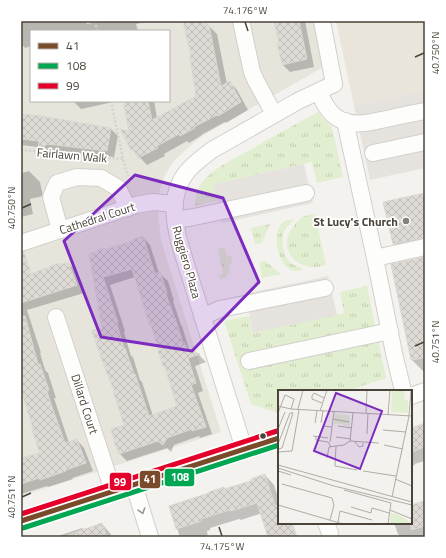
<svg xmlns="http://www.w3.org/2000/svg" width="446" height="558" viewBox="0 0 446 558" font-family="'Titillium Web',sans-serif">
<defs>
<pattern id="grass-tufts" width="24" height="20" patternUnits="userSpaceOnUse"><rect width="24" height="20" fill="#e1eecf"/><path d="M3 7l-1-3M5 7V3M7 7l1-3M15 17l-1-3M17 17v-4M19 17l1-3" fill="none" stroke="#c3cdb2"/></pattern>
<pattern id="building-cross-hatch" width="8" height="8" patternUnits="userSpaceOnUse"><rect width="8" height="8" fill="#dedbd6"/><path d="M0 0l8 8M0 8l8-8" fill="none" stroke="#c0bdb8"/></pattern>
</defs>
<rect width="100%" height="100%" fill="#f4f2ee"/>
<path fill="#e7e4dc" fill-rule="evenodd" d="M21 21H315L325 66 202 136 191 145 173 162 165 175 160 189 158 203V214L161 240 221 432 21 496ZM31 31H169V101H31Z"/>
<path fill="#eae5da" d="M336 21H425V90L354 106Z"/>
<g fill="url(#grass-tufts)">
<path d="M318 112 322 118 332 127 343 177 317 183 312 162 214 184 218 201 195 206C195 194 199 184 208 176 220 165 236 158 250 150 272 137 295 125 318 112Z"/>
<path d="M315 214 326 265C321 266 315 268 311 267 289 264 279 243 294 226 296 223 299 219 303 217 306 215 311 215 315 214Z"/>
<path d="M294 219C291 223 287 227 284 231 280 240 283 255 290 262 293 265 299 267 304 269 301 270 298 271 295 271 276 268 270 228 285 221 287 220 291 220 294 219Z"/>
<path d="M270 224 262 243 255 244 251 228Z"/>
<path d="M225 247 227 257 231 256 232 263 229 264 230 273 227 274V277L220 279 219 275 223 274 218 249Z"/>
<path d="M265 261 281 274 262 278 259 262Z"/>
<path d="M367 286 386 378 347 391H279V413H278L251 404 224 321 249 316 253 333 344 313 340 292Z"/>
</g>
<g fill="#e6e3df">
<path d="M425 90V168L370 180 354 106Z"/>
<path d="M304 164 313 203 222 223 214 184Z"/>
<path d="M328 276 337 315 253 333 245 294Z"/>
</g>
<g fill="#0003" fill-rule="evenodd">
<path d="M21 21H86L87 24 101 21H150L136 24 138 31H31V46L25 48 24 46 21 47Z"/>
<path d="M275 21H305L314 67 290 72 282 64 280 44Z"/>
<path d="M207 24 217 34 227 84 230 82 237 90 248 110 226 123 225 122 201 135H202L189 143 187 141 164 154 165 156 147 165 132 149 130 132 124 101H154L157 118 198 96Z"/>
<path d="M73 101H118L81 109Z"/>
<path d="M21 115 110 128 118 136 114 157 47 150 46 148 21 145Z"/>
<path d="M29 171 40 182 43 196 30 199 33 214 21 217V172L22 173Z"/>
<path d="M425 194V254L408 258 394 244Z"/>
<path d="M143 237 150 245 159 273 168 281 174 301H173L181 325 182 326 189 349 192 352 199 355 206 362 195 366 203 391 198 393 212 434 200 438 199 436 174 445 171 452 167 448 127 461 120 454 126 426 115 391 90 254 131 242ZM135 277 161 351 163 365 166 368 178 407 153 416 142 382 140 380 133 357 131 356 124 332 125 331 110 285Z"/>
<path d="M425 258V373L412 360 392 265Z"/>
<path d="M68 263 76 271 84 293 27 310 41 353H40L45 370 48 373 56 398H54L69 443 77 440 84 448 93 471 72 478 73 479 48 487 47 486 21 494V495V459L41 453 21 386V277L31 275Z"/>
<path d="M425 424V461L414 464 415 465 411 466V429Z"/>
<path d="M265 475 274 485 279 500V523H288L292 537H269L262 513 241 520 239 519 210 528V530L207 531 208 537H180L170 507 252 481Z"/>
<path d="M425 501V537H401L398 534 394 523H411V506L420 503V502Z"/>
<path d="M102 524 110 533 112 537H55L82 528 85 530Z"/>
</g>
<g fill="url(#building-cross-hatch)" stroke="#dcd9d4" fill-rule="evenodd">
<path d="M183 21H207V26L209 25 221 86 230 81 241 102 218 116 217 115 194 127 195 128 180 136 179 134 157 146 158 148 138 158 133 149 131 150 120 129 129 131 123 101H148L152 120 196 96 190 57 191 56Z"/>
<path d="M274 21H299L307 59 282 65 277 43H279Z"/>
<path d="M21 114 41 116 111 128 107 151 47 144 38 151 39 141 21 139Z"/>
<path d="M425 193V238L393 244 383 202Z"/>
<path d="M143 236 155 274 160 272 167 293 166 294 174 317 175 318 183 343 184 342 187 349 200 354 188 358 196 383 191 385 206 427 192 431V429L167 438 163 445 158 441 119 454 115 444 111 429 124 425 113 391H114L101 358 92 332 93 330 102 328 89 254 96 252 97 250 102 248 106 249 130 242 129 241ZM132 269 150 326H151L159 350 158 351 163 366 164 365 177 406 149 416 135 374H134L125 348 124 349 117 324 118 323 103 277Z"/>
<path d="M21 252H24L31 274 59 263V265L68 262 77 285 21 303Z"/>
<path d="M425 257V358L411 360 391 264Z"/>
<path d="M25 316 38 364H40L49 390 47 391 51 404 65 443 77 439 86 463 66 470V471L40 480 39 478 21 484V458L40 453 32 430 33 429 21 389V317Z"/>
<path d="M425 423V447L411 452V428Z"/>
<path d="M265 474 275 506 279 504V523H292L297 537H268L257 503 231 511 230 510 201 519 202 521 176 529 169 506 209 493V492L224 487V489L251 481V479Z"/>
<path d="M425 501V526L411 530V505Z"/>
<path d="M102 523 107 537H68V535Z"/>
</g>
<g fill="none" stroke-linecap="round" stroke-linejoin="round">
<g stroke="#d2d0cb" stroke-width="18">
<g id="minor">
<path d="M241 21 252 72 256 81 274 114"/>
<path d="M319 91C323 102 328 113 339 119 355 128 375 121 391 118 402 115 414 113 425 111"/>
<path d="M345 121 375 258"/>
<path d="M373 153 425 142"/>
<path d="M175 220 194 217 306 193"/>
<path d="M60 230 51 197 57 183 77 177 101 178 118 188 128 208"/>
<path d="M21 243 136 205 153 202 174 204"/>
<path d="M202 316 211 313 220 309 325 288"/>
<path d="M56 317 113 491"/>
<path d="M249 361 390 331"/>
<path d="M403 391 394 353 375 258 425 247"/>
<path d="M411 396 425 391"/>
<path d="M244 449 181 248C174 224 169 195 186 173 193 164 203 157 212 150L298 101 334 84 322 21"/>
<path d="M134 485 150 537"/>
<path d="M21 521 279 438"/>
<path d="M326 523 330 533"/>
</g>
</g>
<g stroke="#d3d2cc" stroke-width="2.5" stroke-dasharray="2 2" stroke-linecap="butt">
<path d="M95 21 97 31"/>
<path d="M111 101 123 159 128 176"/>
<path d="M21 150 123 159"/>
</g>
<use href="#minor" stroke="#fdfdfc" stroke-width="16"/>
<g stroke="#fff" stroke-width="8">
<path id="bus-1" d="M21 521 279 438"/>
</g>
<g stroke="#fff" stroke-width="8">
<path id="bus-2" d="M23 528 279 445"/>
</g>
<g stroke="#fff" stroke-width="8">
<path id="bus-3" d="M21 514 277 431"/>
</g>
<use href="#bus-1" stroke="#7a4b2a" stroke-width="5"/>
<use href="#bus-2" stroke="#00a651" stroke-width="5"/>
<use href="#bus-3" stroke="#e4002b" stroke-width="5"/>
</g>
<defs><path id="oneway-chevron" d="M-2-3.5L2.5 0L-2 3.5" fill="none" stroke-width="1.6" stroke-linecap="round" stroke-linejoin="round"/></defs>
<use stroke="#9b9791" href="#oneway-chevron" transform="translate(142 511) rotate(73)"/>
<path fill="#7b2cbf" fill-opacity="0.2" stroke="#7b2cbf" stroke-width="3" stroke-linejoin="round" d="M135 175 223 198 259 282 192 351 101 337 64 241Z"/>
<path fill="none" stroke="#4b4439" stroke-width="1.5" d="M245 22 248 31M415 57 424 53M22 208 31 204M415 346 424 342M22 497 31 493M219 527 222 536"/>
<circle fill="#868178" stroke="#fff" stroke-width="1.5" cx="406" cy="221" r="4"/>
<circle fill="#4b4439" stroke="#fff" stroke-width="1.5" cx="263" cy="436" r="3.5"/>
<g text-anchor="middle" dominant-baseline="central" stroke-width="3.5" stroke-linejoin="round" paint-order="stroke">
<g font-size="12" fill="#4b4439" stroke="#fff">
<text transform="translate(72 155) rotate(5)">Fairlawn Walk</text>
<text transform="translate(97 218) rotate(-18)">Cathedral Court</text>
<text transform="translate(187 262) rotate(74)">Ruggiero Plaza</text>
<text transform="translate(85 404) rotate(72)">Dillard Court</text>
</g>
<g font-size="12" font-weight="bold" fill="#4b4439" stroke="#fff" text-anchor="end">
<text x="398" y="221">St Lucy's Church</text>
</g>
</g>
<g transform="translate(278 390)">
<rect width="134" height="134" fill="#f4f2ee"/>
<path d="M114 0H127L126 9 130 10V23L113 22ZM57 24 70 25 72 27V37L59 33 56 35ZM113 123 123 126 134 134H112Z" fill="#e1eecf"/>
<path fill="none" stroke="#b0aca6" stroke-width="1" d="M44 13 34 9V6L36 3 46 8M0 16 13 19 134 26M20 19 25 0M42 21 49 0M0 23 7 5 16 9 13 19M88 23 89 0M110 25 112 0M55 29 71 32M37 33 39 21M43 33 45 21M45 36 54 37 56 22M60 36 74 38M0 39 7 22M105 40 128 42M89 44 90 23M35 46 50 48M38 46V50L50 52 53 57M58 47 73 49M72 51 101 53M52 52 54 37M77 52 81 57 85 56V53M0 54 12 23H15L4 58 0 59M106 55 125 59M58 56 57 76 79 80M0 62 14 61 21 20M49 68 51 57 66 55 72 51 75 23M0 75 134 112M0 78 56 96 134 115M0 81 13 85M85 81 118 86M117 89 134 96M4 94 54 108 56 115 52 130M66 100 113 113M114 107 131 26 133 0M0 115 65 134M73 117 93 123 94 118 111 123M112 120 134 129M60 132 62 121 94 130M110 134 113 113"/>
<path fill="#7b2cbf" fill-opacity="0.15" stroke="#7b2cbf" stroke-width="2" d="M58 3 104 21 82 79 36 61Z"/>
<rect width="134" height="134" fill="none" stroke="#4b4439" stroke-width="2"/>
</g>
<g stroke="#fff" stroke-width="1.5">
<rect x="164" y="468" width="31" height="19" rx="4" fill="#00a651"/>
<rect x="139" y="470" width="22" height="19" rx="4" fill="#7a4b2a"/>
<rect x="109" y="472" width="23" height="19" rx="4" fill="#e4002b"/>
</g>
<g font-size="11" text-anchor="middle" font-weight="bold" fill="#fff">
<text x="180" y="481">108</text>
<text x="150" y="483">41</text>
<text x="120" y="486">99</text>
</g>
<rect width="446" height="558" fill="none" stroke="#ffffff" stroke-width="44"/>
<rect x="30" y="30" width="140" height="72" fill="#ffffff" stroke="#b7b4b0"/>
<rect x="38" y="43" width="20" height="6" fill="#7a4b2a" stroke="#b7b4b0"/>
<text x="66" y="50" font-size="12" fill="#4b4439">41</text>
<rect x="38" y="63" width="20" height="6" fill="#00a651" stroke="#b7b4b0"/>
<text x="66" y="70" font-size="12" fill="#4b4439">108</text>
<rect x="38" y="83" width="20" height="6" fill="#e4002b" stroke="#b7b4b0"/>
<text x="66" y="90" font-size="12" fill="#4b4439">99</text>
<rect x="22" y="22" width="402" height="514" fill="none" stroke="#4b4439" stroke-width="1.5"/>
<g font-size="10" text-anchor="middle" fill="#4b4439">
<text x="245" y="14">74.176°W</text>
<text transform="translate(435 53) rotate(-90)" y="4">40.750°N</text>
<text transform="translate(11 208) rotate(-90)" y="4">40.750°N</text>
<text transform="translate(435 342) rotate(-90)" y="4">40.751°N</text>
<text transform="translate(11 497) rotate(-90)" y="4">40.751°N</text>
<text x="222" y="550">74.175°W</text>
</g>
</svg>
